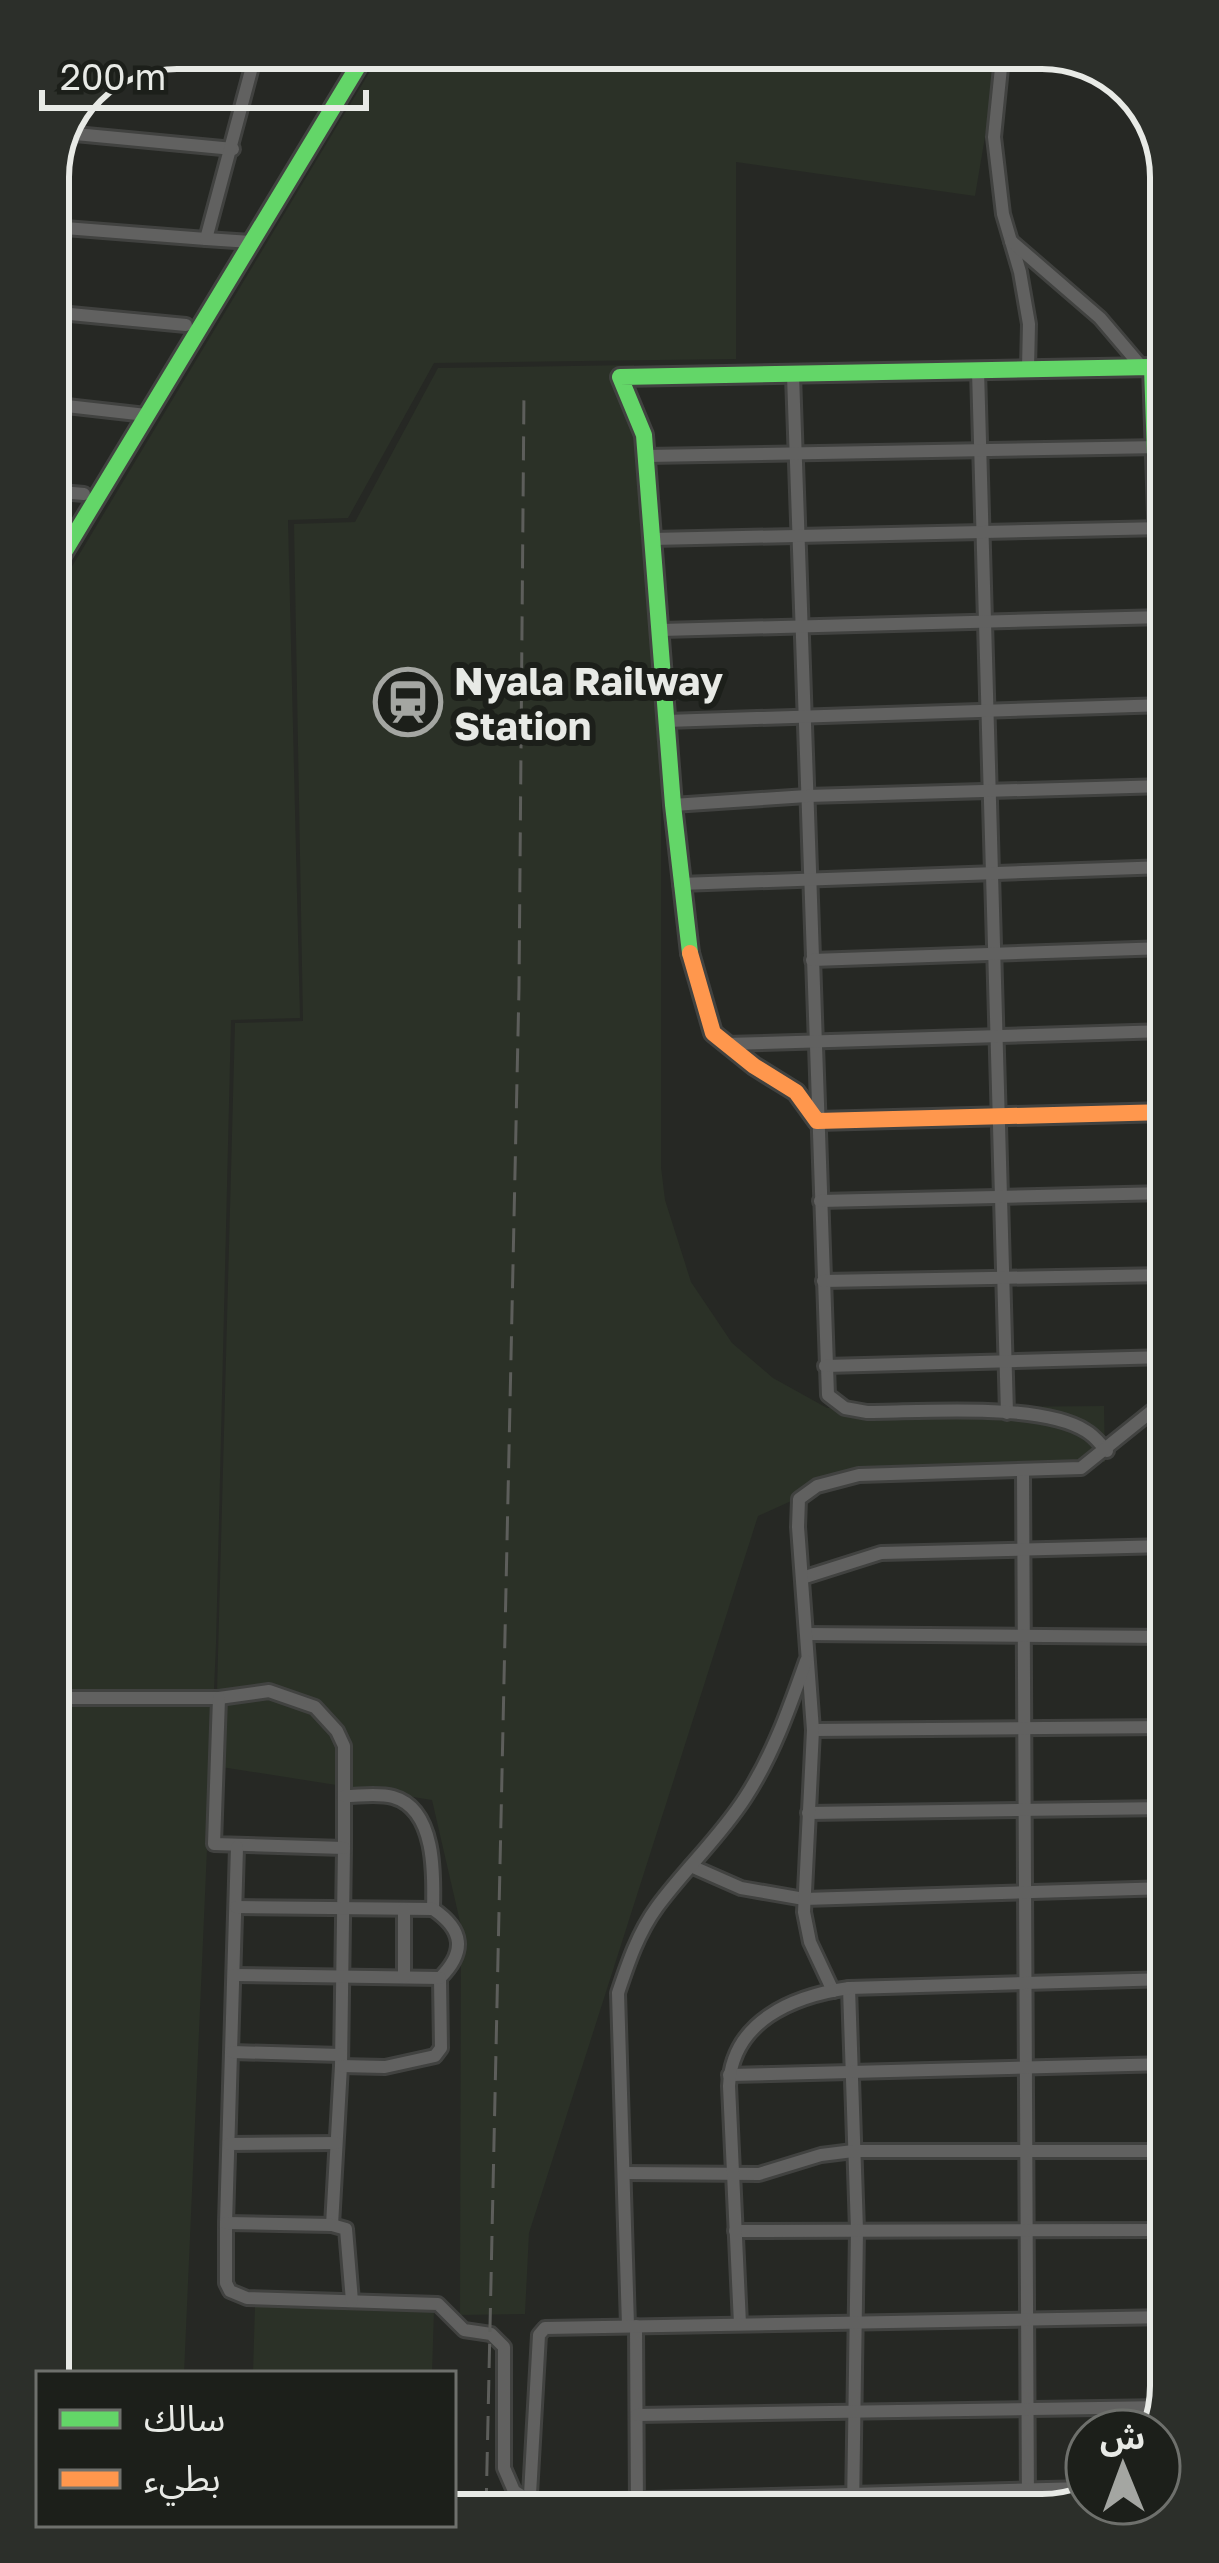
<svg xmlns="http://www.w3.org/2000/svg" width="1219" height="2563" viewBox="0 0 1219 2563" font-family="'Golos Text','Noto Sans Arabic',sans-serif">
<rect width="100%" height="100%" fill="#262824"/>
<g fill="#2b3127">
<path d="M384 48H1000L975 196 736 162V359L434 363 348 518 288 520 300 1018 231 1020 216 1644 184 2374H55L50 603Z"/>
<path d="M634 365 661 780V1167L665 1200 691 1282 732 1343 773 1378 827 1408 1104 1406 1105 1462 862 1469 758 1516 529 2233 525 2314 460 2315 461 1926 432 1800 215 1766 235 1023 303 1021 294 524 355 522 438 368Z"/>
<path d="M255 2305 434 2309 432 2374H253Z"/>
</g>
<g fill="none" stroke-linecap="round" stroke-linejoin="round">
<g stroke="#414240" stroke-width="18">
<g id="street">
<path d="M291 48 352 53"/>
<path d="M1003 48 994 137 1003 214 1020 272 1029 324 1028 368"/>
<path d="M65 133 233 149"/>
<path d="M52 227 206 239"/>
<path d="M1011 241 1100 318 1140 365"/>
<path d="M251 242 206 239 257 48"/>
<path d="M49 300 63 136"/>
<path d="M49 312 186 325"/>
<path d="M978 370 1007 1413"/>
<path d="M793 375 828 1395 845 1408 867 1412C922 1412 1041 1402 1086 1431 1095 1436 1100 1444 1107 1451"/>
<path d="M49 404 146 415"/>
<path d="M646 456 1161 447"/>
<path d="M49 491 84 494"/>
<path d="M652 539 1164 528"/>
<path d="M661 630 1165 617"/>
<path d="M666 721 1166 705"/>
<path d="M673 805 807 796 1166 786"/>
<path d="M680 884 1166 867"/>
<path d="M812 960 1166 948"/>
<path d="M726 1044 1167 1031"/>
<path d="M820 1201 1167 1193"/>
<path d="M823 1281 1167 1275"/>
<path d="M825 1366 1168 1357"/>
<path d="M1023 1470 1028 2508"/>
<path d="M802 1578 881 1553 1168 1546"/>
<path d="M807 1634 1168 1637"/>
<path d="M53 1698H219L269 1691 315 1707 337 1731 344 1746V1848L341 2066 332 2225"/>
<path d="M219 1698 214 1844 344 1848"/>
<path d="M813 1730 1169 1727"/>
<path d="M345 1796C360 1796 379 1793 393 1797 436 1809 434 1875 433 1909"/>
<path d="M808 1813 1169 1808"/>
<path d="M237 1847 226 2223V2283L230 2291 247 2298 438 2304 464 2330 491 2334 504 2347V2468L514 2491 531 2502 1087 2488"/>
<path d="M691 1866 741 1888 804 1899 1169 1888"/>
<path d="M236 1907 433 1909C464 1930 466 1952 440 1978L441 2048 435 2056 385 2067 341 2066"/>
<path d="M234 1975 440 1978"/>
<path d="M404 1977V1909"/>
<path d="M849 1988 857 2230 853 2510"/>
<path d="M833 1991 810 1942 804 1912 813 1730 798 1527 799 1499 817 1486 859 1475 1081 1468 1168 1398"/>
<path d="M232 2052 341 2055"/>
<path d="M729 2075 1170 2064"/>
<path d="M229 2144 336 2143"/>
<path d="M625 2173 759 2174 821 2155 853 2151H1170"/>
<path d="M226 2223 332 2225 346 2229 352 2301"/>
<path d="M735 2231 1170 2230"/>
<path d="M740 2324 729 2086C732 2021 793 1996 849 1988L1170 1979"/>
<path d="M628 2326 618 1993C628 1963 638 1933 657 1907 684 1870 720 1837 745 1798 773 1755 789 1709 806 1661"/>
<path d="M636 2326 637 2511"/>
<path d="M637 2415 1166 2407"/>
<path d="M529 2512 539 2335 545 2328 1171 2317"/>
</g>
</g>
<g stroke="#414240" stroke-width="22">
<g id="fast">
<path d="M49 577 369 48"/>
<path d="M690 953 673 805 644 435 620 377 1152 367 1166 778"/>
</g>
</g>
<g stroke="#414240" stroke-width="22">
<path id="slow" d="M690 953 713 1033 754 1066 796 1092 817 1121 1167 1112"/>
</g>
<use href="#street" stroke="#616160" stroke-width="12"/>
<use href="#fast" stroke="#63d668" stroke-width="16"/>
<use href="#slow" stroke="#ff974d" stroke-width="16"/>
<path stroke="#5d5e5b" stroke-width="3" stroke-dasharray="24 12" stroke-linecap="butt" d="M486 2512 519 988 524 390"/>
</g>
<defs>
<g id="station-ring" transform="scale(3.45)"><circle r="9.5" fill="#1c1f1a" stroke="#a4a6a2" stroke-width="1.5"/><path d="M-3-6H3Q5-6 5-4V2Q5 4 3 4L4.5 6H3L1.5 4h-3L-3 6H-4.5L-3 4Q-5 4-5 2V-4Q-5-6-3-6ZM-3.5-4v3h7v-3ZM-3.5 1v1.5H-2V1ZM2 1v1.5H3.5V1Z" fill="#a4a6a2"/></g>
</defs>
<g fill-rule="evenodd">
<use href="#station-ring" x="408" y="702"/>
</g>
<g text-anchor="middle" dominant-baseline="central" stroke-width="12" stroke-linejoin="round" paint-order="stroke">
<g font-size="39" font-weight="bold" fill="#e8eae6" stroke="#1c1f1a" text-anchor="start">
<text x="454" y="680">Nyala Railway<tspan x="454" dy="45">Station</tspan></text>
</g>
</g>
<path d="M0 0H1219V2563H0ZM177 69H1042A108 108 0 0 1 1150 177V2386A108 108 0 0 1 1042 2494H177A108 108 0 0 1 69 2386V177A108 108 0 0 1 177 69Z" fill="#2c2f2a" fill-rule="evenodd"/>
<path fill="none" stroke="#e8eae6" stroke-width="6" d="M177 69H1042A108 108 0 0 1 1150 177V2386A108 108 0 0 1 1042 2494H177A108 108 0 0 1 69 2386V177A108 108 0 0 1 177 69Z"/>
<rect x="36" y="2371" width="420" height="156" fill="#1c1f1a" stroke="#6e706c" stroke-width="3"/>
<rect x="60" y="2410" width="60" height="18" fill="#63d668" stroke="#6e706c" stroke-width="3"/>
<text x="144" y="2431" font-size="36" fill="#e8eae6">سالك</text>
<rect x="60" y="2470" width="60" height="18" fill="#ff974d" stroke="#6e706c" stroke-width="3"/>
<text x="144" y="2491" font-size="36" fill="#e8eae6">بطيء</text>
<g transform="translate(1123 2467) rotate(359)"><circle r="57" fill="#1c1f1a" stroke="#6e706c" stroke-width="3"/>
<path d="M0-9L21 45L0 30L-21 45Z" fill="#a4a6a2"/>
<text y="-18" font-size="33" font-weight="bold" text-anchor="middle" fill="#e8eae6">ش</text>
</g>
<path d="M42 90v18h324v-18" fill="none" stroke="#e8eae6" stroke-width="6"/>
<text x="60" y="90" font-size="36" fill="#e8eae6" stroke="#1c1f1a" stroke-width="9" paint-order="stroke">200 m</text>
</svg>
